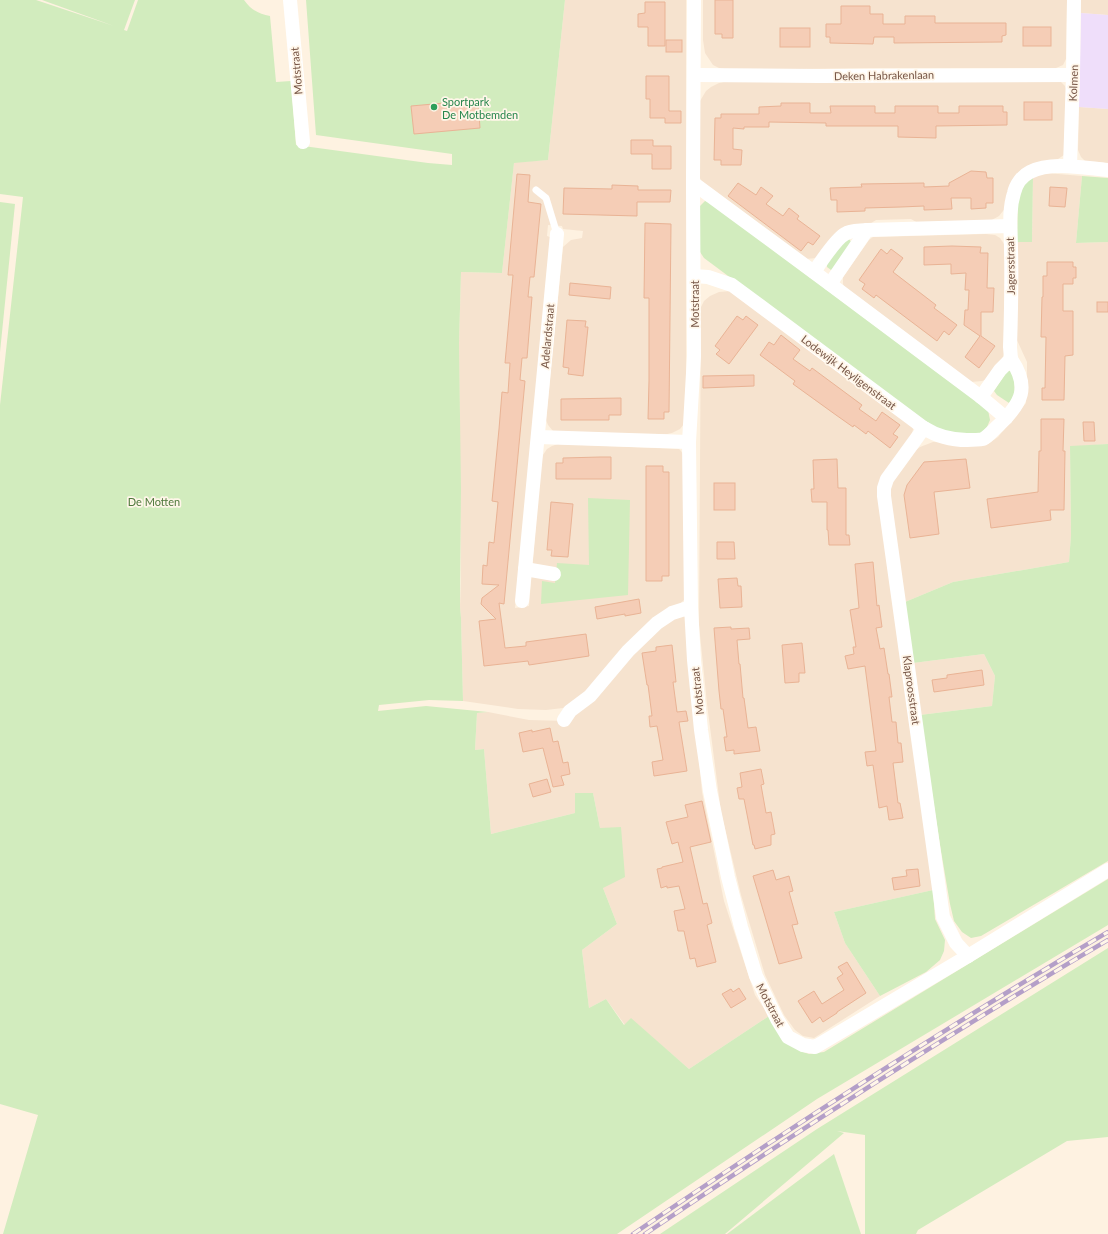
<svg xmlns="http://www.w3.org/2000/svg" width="1108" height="1234" viewBox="0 0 1108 1234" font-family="Lato,sans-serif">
<rect width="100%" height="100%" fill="#fef2e1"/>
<g fill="#f6e3cf">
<path d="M565 0H686V417L684 424 680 429 672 433 667 434 563 433 553 431 548 425 546 420 563 247 571 240 582 238 583 231 563 229 562 226 548 225 547 236 550 237 551 240 515 608 529 606 541 462 543 455 547 449 552 446 558 444 679 449 681 451 684 456V600L575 702 563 708 546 710 518 709 463 701 461 618 460 607 461 582 459 344 461 272 502 273 514 162 548 160Z"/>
<path d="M703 0H1067L1066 59 1063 65 1056 68H870L730 70 719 68 713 65 705 53 703 40Z"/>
<path d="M1081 0H1108V15L1081 13Z"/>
<path d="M1060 81 1065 86 1066 89 1064 155 1058 159 1042 162 999 216 990 221 918 223 911 219 876 220 816 258 806 259 701 181 700 178V101L706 91 711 87 719 83 724 82Z"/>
<path d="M1079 107 1108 109V164L1085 161 1081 157 1078 150Z"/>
<path d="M1046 173 1082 176 1076 243 1108 242V444L1070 447 1071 535 1069 562 953 582 905 602 889 492 890 486 916 450 920 447 933 442 988 444 998 437 1026 403 1027 372V362L1016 338 1017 242H1032L1033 177Z"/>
<path d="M986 234 995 235 1000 238 1004 244 1005 249 1004 354 1002 359 985 380 982 381 971 382 845 289 843 284V277L869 240 873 237Z"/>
<path d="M731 291 911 424 913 429 912 434 882 475 933 890 834 912 845 943 880 996 814 1038 803 1036 795 1030 784 1015 765 975 741 895 721 812 707 704 699 625 701 307 704 301 710 296 719 292Z"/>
<path d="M682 615 685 617 686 621 702 792 724 901 755 995 769 1016 689 1069 631 1019 625 1025 606 999 589 1008 582 950 617 924 603 888 621 828H600L593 793H575V813L491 834 484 749 475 750 477 713 488 712 529 720 567 721 658 628Z"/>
<path d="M984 654 995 676 992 706 920 715 913 663Z"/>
</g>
<path fill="#efdefa" d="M1081 13 1108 15V109L1079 107Z"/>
<g fill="#d2ecbe">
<path d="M0 0H36L114 26 42 0H135L124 30 127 31 138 0H244C251 10 259 14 270 16L276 82 291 81 296 145 428 163 452 165V154L316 135 306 0H565L548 160 514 163 502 273 461 272 459 344 461 489 460 607 461 618 463 701 429 700 379 705 378 711 426 706 488 712 477 713 475 750 484 749 491 834 575 813V793H593L600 828 621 827 625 877 603 888 617 924 582 950 589 1008 606 999 624 1025 631 1018 689 1069 769 1016 800 1051 809 1054 824 1052 1108 879V925L817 1099 617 1234H3L38 1115 0 1104V405L23 197 0 194Z"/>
<path d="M1082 176 1108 178V242L1076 243Z"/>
<path d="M1033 177 1032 242H1017L1018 201 1022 187Z"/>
<path d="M705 201 709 202 988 410 990 420 987 427 981 433 961 436 932 428 704 258 700 252V206Z"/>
<path d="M0 202 15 204 0 352Z"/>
<path d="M849 239 852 243 834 269 831 270 827 267V263L842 243Z"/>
<path d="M1007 371H1011L1014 372 1015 398 1011 402 1009 403 997 395 994 391Z"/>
<path d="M1108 444V861L981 936 971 938 962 932 954 921 950 904 941 851 920 715 992 706 995 676 984 654 913 663 905 602 953 582 1069 562 1071 535 1070 446Z"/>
<path d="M588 498 630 500 628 595 541 604 542 581 555 583 557 563 589 565Z"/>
<path d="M933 890 935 919 945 940 944 951 940 960 926 972 880 996 845 943 834 912Z"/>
<path d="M1108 948V1137L1067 1141 918 1230 916 1234H865V1135L837 1131 844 1133 725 1234H660L817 1129Z"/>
<path d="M834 1154 861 1234H727Z"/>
</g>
<g fill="#f5cdb6" stroke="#e9b395">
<path d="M715 0H733V38H722V34H715Z"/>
<path d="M645 2H665V46H648V27H638V14L645 13Z"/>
<path d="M841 6H870V14H883V24H905V16H935V23H1006V35L1002 36V42L894 43V37H874L873 44 830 43V37H826V24H841Z"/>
<rect x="1023" y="27" width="28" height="19"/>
<rect x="780" y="28" width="30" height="19"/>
<rect x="666" y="40" width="16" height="12"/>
<path d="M646 76H669V111H681V123H665V118H650V99H646Z"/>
<path d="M478 100 480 128 414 134 411 106Z"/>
<rect x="1024" y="102" width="28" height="18"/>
<path d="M781 103H810V113H831L830 106H875V113H895V106H938V113H959V106H1003V112H1007V125L936 126V138L898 137V126H826V123L769 122V127H744V129L733 128V149L742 150 741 165H721V160H714L715 118H721V114H759V107L781 106Z"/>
<path d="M631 140H653V146H671V169H652V154H631Z"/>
<path d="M971 171 986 172 987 178H993V203H986V208L971 209V198H951L952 209 924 210V206L901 207 865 208V211L837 212V200H831L830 188 862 187 861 184 924 183V187L949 186V183Z"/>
<path d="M517 174 530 175 528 202 541 204 534 277H530L528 297H532L527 358H522L520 380 525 381 504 604 499 603 505 648 526 646V642L586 634 589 656 529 665 528 661 484 666 479 621 496 619 481 604 482 598 499 585 482 584 483 565 487 566 489 542 494 543 498 502 492 501 499 429 502 392 508 393 510 363H505L513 275H508Z"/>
<path d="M738 183 756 195 761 187 773 196 766 204 783 216 789 208 799 216 797 219 820 236 813 245 808 242 801 251 728 196Z"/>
<path d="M612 185 638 186V190H671L670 202H637V216L563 214 564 188 612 189Z"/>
<path d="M1050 187 1067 188 1065 207 1049 206Z"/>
<path d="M645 223 671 224 669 412H664V419H648L649 381V298H644Z"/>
<path d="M952 246 981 247 980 253H988L987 288H994L993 312H981V336L995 346 979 368 965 357 980 336 964 325 965 310H968L969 290H965L966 273 951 274V264L924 265V247Z"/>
<path d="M881 249 887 254 891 249 903 258 893 272 936 305 934 308 957 325 949 335 944 331 937 341 876 295 874 298 862 289 865 284 859 280Z"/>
<path d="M1047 262H1073V267H1076V278H1073V284H1063V311H1073V355L1065 356 1064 400H1042V388H1045L1046 337H1041L1042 297H1043V276H1047Z"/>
<path d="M570 283 611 287 610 299 569 295Z"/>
<rect x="1097" y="302" width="11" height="10"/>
<path d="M737 316 743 320 746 316 758 325 729 364 716 354 720 350 715 346Z"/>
<path d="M567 320 586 321 585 327H588L583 376 568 374 569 368 563 367Z"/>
<path d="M781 335 800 350 793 359 810 371 812 368 862 405 859 409 876 421 882 412 900 425 893 434 898 437 890 448 868 431 866 434 854 425 853 427 836 415 793 384 795 381 760 355 769 342 774 345Z"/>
<path d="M754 375V386L703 388V376Z"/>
<path d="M621 398V415H609V420H561V399Z"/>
<path d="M1041 419H1064L1063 451H1065L1064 510H1050L1051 520 991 528 987 499 1038 492 1039 451H1041Z"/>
<path d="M1083 422H1094L1095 441H1084Z"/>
<path d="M600 457H611V479H556V463H563V458Z"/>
<path d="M837 459 838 488H846V535H849L850 545H829L828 530H827V502H812L811 489H814L813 460Z"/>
<path d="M966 459 970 488 934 492 939 534 910 538 904 495 907 485 924 462Z"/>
<path d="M646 466H663V472H669V576H662V581H646Z"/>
<rect x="714" y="483" width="21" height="27"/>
<path d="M551 502 573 504 568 557 551 556 552 550H547Z"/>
<path d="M717 542H734L735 559H717Z"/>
<path d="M873 562 877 606 879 605 882 627 876 628 880 649 884 648 888 674H889L892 697H889L892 722H896L898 743H901L903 762 893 763 898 803H900L903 818 889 820 887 806 879 808 873 765 867 766 865 752 876 751 865 666 848 669 845 656 854 654 853 647H856L850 610 859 608 855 564Z"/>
<path d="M737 578 738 586H741L742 607 720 608 718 579Z"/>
<path d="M639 599 641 613 625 616V614L597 619 595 607Z"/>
<path d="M731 627V629L749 628 750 639 737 640 739 664H740L743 698H744L748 728 756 727 760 751 734 754V750L726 751 724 737H727L723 709H721L719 691 714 628Z"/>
<path d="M802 643 805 673H799V682L785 683 782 645Z"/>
<path d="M672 645 676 682H673L677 712 686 711 688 721 679 722 687 771 654 776 652 762 663 760 657 726 650 727 649 716H652L648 685H647L642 653 656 651V647Z"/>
<path d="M982 670 984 685 934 692 932 680 947 678V675Z"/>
<path d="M550 728 553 742 558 741 563 763 568 762 570 774 561 776 564 785 553 787 543 748 523 752 519 733 532 730V732Z"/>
<path d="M761 769 764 784 761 785 766 813 771 812 775 834 771 835V845L755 849 754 845H753L744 799H739L737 788 742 787 740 773Z"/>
<path d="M547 779 551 792 533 797 529 784Z"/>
<path d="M702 801 711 842 690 847 703 904 707 903 712 923 707 925 716 962 697 967 695 958 690 959 684 931H678L674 911 685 909 679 886 667 888V886L661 888 657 869 662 868V867L683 862 678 842 672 844 666 822 688 817 685 805Z"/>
<path d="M918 869 920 886 894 890 892 878 907 876 906 870Z"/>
<path d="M773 870 776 880 789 876 793 891 789 892 798 924 792 925 802 958 779 964 753 876Z"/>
<path d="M847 962 866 993 837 1012V1013L823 1022 820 1017 812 1023 798 1001 814 991 822 1004 844 990 837 978 843 974 838 967Z"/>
<path d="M739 988 746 999 731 1008 722 994 731 989 733 992Z"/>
</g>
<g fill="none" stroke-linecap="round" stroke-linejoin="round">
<path stroke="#fff" stroke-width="7" d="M536 190 546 198 557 234"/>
<g stroke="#fff" stroke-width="14">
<path d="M290 0 303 142"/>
<path d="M694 0 693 183 694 356 689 442 691 607 694 660 701 730 710 791 728 877 741 927 756 976 777 1019 788 1037 803 1045 815 1047 968 956 1108 870"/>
<path d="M695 75 819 76 1073 75"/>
<path d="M1070 166 1073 75 1074 0"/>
<path d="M693 183 830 284 981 397 1006 418"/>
<path d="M814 272C820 263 837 238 845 234 851 230 860 231 867 230L1010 226"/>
<path d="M694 276 708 277 732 285 924 428C938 437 951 440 967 440 972 440 978 440 983 439 989 436 994 429 999 425 1022 403 1030 387 1011 359"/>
<path d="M830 284 867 230"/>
<path d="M981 397 1000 370 1011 359 1010 347C1011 315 1012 282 1011 250 1011 231 1008 212 1014 193 1016 184 1022 176 1030 172 1051 161 1085 168 1108 170"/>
<path d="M924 428 887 479 884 488V496L943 917 956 943 968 956"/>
<path d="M538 437 689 442"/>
<path d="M525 569 554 574"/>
<path d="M522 601 557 234"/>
<path d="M564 720 570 711 590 696 628 651 657 623 672 613 691 607"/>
</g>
<g stroke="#b49fc8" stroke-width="4.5">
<g id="rail">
<path d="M633 1234C788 1129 946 1027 1108 932"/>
<path d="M645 1234C796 1132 950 1033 1108 940"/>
</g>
</g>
<use href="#rail" stroke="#fff6e9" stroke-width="3" stroke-dasharray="9" stroke-linecap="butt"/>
</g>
<circle fill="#2e9e5b" stroke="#fff6e9" stroke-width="1.5" cx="434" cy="107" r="4"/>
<g text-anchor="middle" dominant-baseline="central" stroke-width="3.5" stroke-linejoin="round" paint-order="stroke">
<g font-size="11" fill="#775646" stroke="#fff6e9">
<text transform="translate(296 71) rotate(-95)">Motstraat</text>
<text transform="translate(884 75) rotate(-1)">Deken Habrakenlaan</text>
<text transform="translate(1073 83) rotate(-88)">Kolmen</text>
<text transform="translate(1010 266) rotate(-91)">Jagersstraat</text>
<text transform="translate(694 304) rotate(-90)">Motstraat</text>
<text transform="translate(547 336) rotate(-85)">Adelardstraat</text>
<text transform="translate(849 372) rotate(37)">Lodewijk Heyligenstraat</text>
<text transform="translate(912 690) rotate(82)">Klaproosstraat</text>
<text transform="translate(697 691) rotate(-96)">Motstraat</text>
<text transform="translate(771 1005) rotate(62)">Motstraat</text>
</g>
<g font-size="11" fill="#27864d" stroke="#fff6e9" text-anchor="start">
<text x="442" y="101">Sportpark<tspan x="442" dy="13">De Motbemden</tspan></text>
</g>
<g font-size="11" fill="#4e783b" stroke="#fff6e9">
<text x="154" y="501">De Motten</text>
</g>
</g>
</svg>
